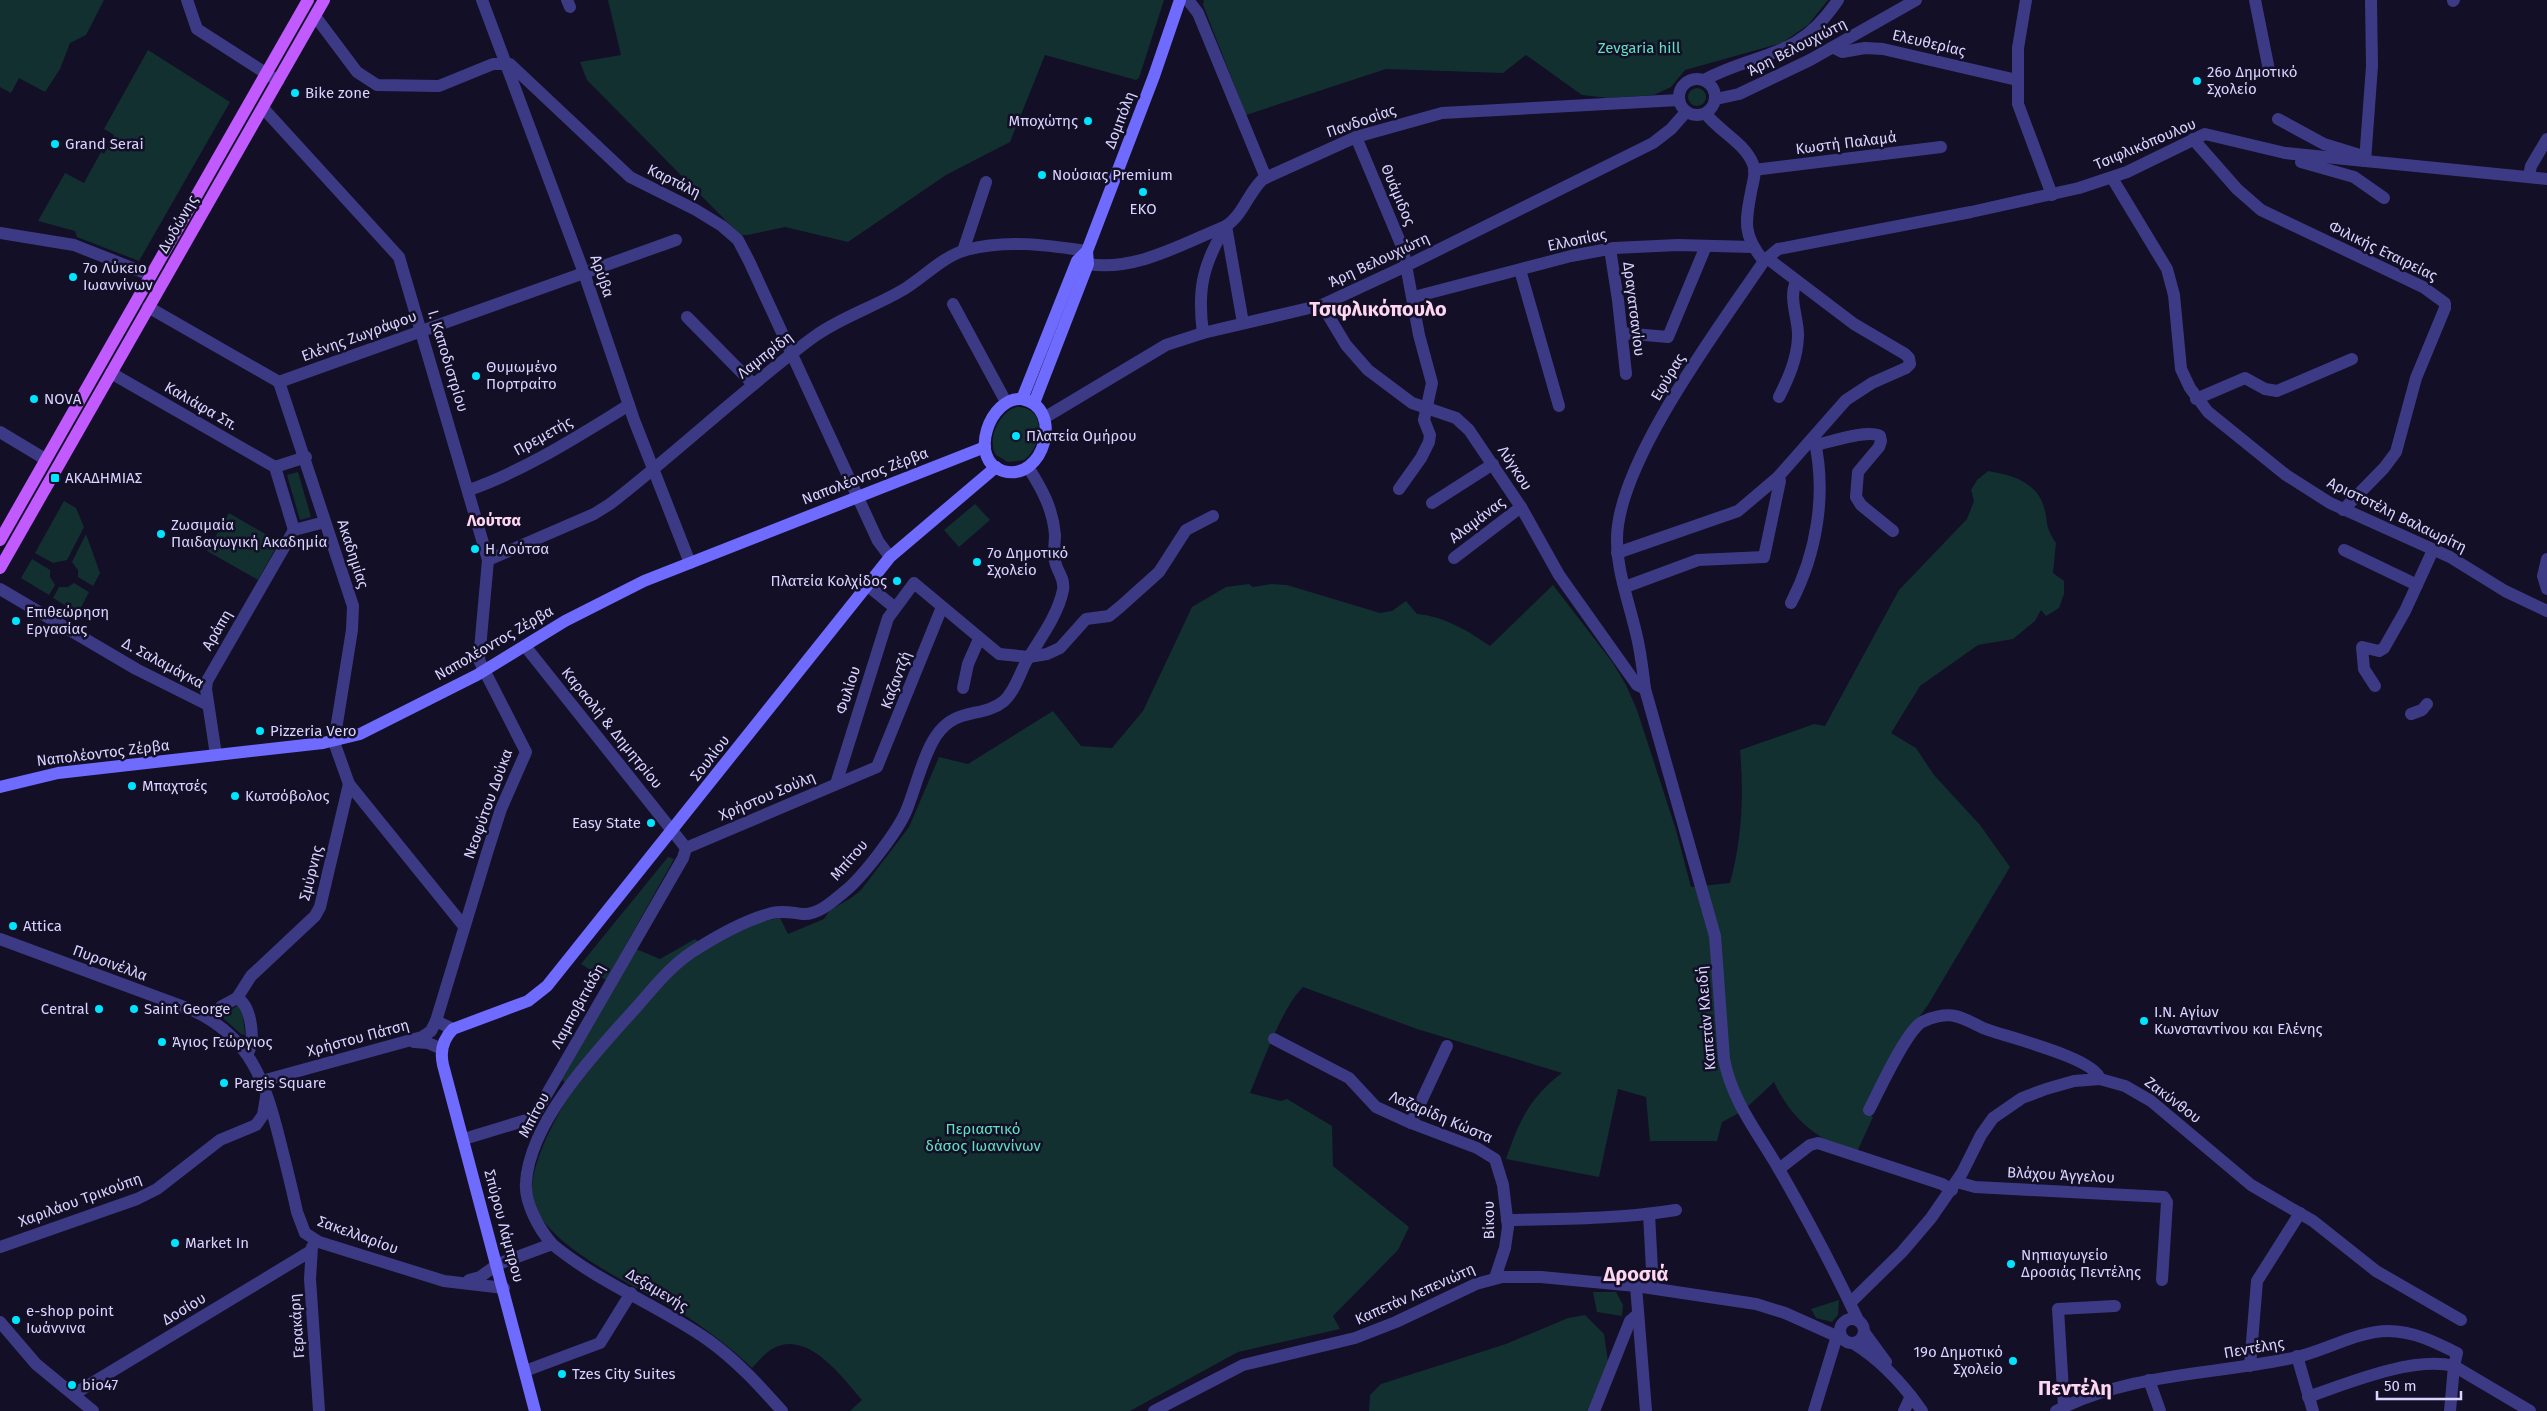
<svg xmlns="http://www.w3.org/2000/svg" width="2547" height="1411" viewBox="0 0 2547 1411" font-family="'Fira Sans',sans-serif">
<rect width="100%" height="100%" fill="#130f26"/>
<g fill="#12302f">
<path d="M0 0H104L86 35 70 43 60 69 45 92 19 78 11 93 0 87Z"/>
<path d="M608 0H1164L1139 78 1136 80 1045 55 1010 142 946 175 848 242 785 227 748 235H740L587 80 580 62 621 55Z"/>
<path d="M1204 0H1828L1808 25 1782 43 1685 70 1671 87 1654 95 1608 98 1582 95 1526 55 1503 73 1386 69 1246 115 1203 5Z"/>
<path d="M148 50 230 102 139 261 77 237 75 231 38 221 65 173 84 183 101 152 104 154 114 135 104 129Z"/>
<circle cx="1697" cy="97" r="9"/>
<path d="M1017 407C1048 407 1042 447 1024 460L1008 462 996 455C986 439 1000 411 1017 407Z"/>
<path d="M1988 471C2011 475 2036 481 2044 507 2049 525 2044 525 2056 543L2053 573 2064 581V594L2059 608 2046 616 2041 610 2035 621 2013 639 1978 645 1920 686 1891 733 1916 748 1934 775 1980 825 2010 867 1928 1005 1916 1021 1865 1110 1873 1117 1856 1154C1817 1139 1792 1120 1774 1082L1743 1111 1722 1122 1717 1141H1650L1646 1097 1618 1089 1599 1177 1506 1159C1519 1121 1530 1097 1562 1073L1417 1029 1303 987C1282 1007 1262 1065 1250 1093L1281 1101 1287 1099 1332 1126 1333 1166 1409 1227 1398 1250 1333 1316 1340 1329 1238 1352 1130 1411H850L862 1400C842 1377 807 1328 772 1349 765 1353 758 1362 752 1368 730 1347 706 1329 680 1312 641 1288 536 1244 532 1194 530 1163 557 1115 573 1089L562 1080 636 949 660 959 695 939 706 947 755 923 780 918 788 934 824 919 830 910 851 898 861 890 909 827 939 757 968 764 1053 711 1081 746 1112 748 1143 711 1192 607 1226 587 1249 584 1253 587 1271 584 1287 585 1380 613 1392 611 1406 601 1417 614C1443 616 1469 631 1490 646L1553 585 1613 663 1626 685 1637 710 1676 830 1691 887 1730 883C1742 839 1744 796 1740 750L1814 724 1825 726 1899 590 1967 519 1974 501 1971 490 1977 480Z"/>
<path d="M298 472 311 517 300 520 287 475Z"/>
<path d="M64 501 76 508 84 527 67 560 53 563 35 553Z"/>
<path d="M975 504 990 520 959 547 944 530Z"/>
<path d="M229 513 279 542 258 580 207 551Z"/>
<path d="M86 534 100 573 93 586 78 577V570L72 562Z"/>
<path d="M32 559 50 570V577L55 585 49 595 21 578Z"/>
<path d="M74 583 89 592 78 613 53 598 59 587H68Z"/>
<path d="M668 857 674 859 606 980 581 964Z"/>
<path d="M237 1006 242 1008 245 1035 241 1034 224 1019V1014Z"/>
<path d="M1593 1292H1616L1623 1305 1622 1316 1597 1312Z"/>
<path d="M1839 1300 1838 1315 1832 1322 1816 1318 1811 1309Z"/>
<path d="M1585 1315 1604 1334 1608 1362 1588 1411H1369L1370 1395 1381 1384 1506 1344 1568 1318Z"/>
</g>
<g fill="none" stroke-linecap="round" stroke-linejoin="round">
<g stroke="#3d3a85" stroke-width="12">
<path d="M482 0 584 273 634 420 690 563"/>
<path d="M567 0 570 7"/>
<path d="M1188 0 1198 13 1266 178"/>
<path d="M2026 0 2018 48V104L2052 195"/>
<path d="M2255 0 2269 70"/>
<path d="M2453 1 2454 0"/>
<path d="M315 16 357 72 377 85 439 86 493 64H510L630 177 696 210 722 226 738 240 749 261 878 541 890 557"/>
<path d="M1834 48 1842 52 1865 48 1883 49 2017 80"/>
<path d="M1704 80C1761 50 1797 61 1838 0"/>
<path d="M263 108 399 257 488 560 479 660 526 752 501 809 487 853 436 1021"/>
<path d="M1706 114C1719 131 1745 143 1753 164 1756 171 1754 179 1752 187 1746 219 1741 234 1764 261"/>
<path d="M2278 119 2324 144 2363 156"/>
<path d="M1356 137 1403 249 1419 335 1432 383 1424 420 1430 435 1429 442 1421 458 1399 489"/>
<path d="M2193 139 2237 189 2261 210 2423 287 2445 303V308L2416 378 2396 452 2384 468 2343 510"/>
<path d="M2365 161 2372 66 2371 0"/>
<path d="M2301 162 2354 177 2384 198"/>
<path d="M1754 170 1941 147"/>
<path d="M2529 176 2531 166 2547 139"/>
<path d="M2112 178 2167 269 2174 295 2181 369 2190 388 2208 412 2286 475 2330 503 2450 557 2505 591 2547 611"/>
<path d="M1226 226 1243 323"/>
<path d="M0 233 74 245 150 275"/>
<path d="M1610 249 1618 300 1626 374"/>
<path d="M963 251 986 182"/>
<path d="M1088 264C1135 272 1184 243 1226 226 1243 215 1248 193 1263 179L1356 137 1442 113 1679 100"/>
<path d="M1520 270 1559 406"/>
<path d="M1414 297 1571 256 1614 248 1678 245 1752 247"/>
<path d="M953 304 1006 402"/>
<path d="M1322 305 1346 345 1368 370 1412 403 1456 418 1469 430 1521 507 1559 575 1637 685 1645 689"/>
<path d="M148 307 279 382 676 240"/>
<path d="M687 317 753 384"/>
<path d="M1203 333C1197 289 1203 264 1226 226"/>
<path d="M1622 333 1668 337 1706 246"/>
<path d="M111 373 275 467 294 530 325 522"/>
<path d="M279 382 353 606 352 630 334 742 349 784 463 925"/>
<path d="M1779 397C1789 377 1797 359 1798 337 1799 320 1788 298 1796 282"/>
<path d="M2196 399 2245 378 2265 389 2277 391 2352 359"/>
<path d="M0 432 45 459"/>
<path d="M1816 445C1830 442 1868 429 1880 436L1881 441 1879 447 1858 472 1856 497 1861 505 1893 531"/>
<path d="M275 467 306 457"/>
<path d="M469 490C526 470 578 436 629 405"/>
<path d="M1432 503 1493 464"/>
<path d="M2344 550 2417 585"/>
<path d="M1617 553 1738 511 1778 477 1846 400 1872 383 1906 368 1910 364 1909 358 1905 354 1854 324 1767 258"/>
<path d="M1454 558 1521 507"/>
<path d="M2547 559 2543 576 2547 589"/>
<path d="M488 560 594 514 610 504C680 450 744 388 815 336 843 316 877 306 906 288 925 276 944 256 966 250 1006 239 1047 245 1087 251"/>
<path d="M867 585 894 607"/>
<path d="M1625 587 1698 560 1764 557 1780 481 1778 477"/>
<path d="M0 589 136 669 208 705"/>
<path d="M1791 603C1817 553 1827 493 1814 438"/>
<path d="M525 646 686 848 877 767 942 607"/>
<path d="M2375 686 2364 669 2362 647 2379 651 2384 648 2405 611 2433 550"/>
<path d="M963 688 968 664 979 639"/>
<path d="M1645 689C1643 672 1641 654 1637 637 1630 605 1617 573 1617 540 1616 464 1720 326 1764 261L1778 249 1971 212 2079 188 2127 172 2205 134 2285 153 2547 179"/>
<path d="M2411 714 2422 710 2427 704"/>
<path d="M216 755 206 689 207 681 294 530"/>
<path d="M836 784 888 618 914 583 999 654 1029 657 1047 654 1060 648 1086 619 1109 616 1120 607 1159 572 1186 530 1213 516"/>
<path d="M237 998 251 976 315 916 320 907 349 784"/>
<path d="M209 1018 222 1006 237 998C252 1006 255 1040 248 1053"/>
<path d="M1274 1039 1349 1078 1376 1107 1411 1123 1477 1148 1495 1159 1503 1185 1508 1227 1505 1248 1495 1278"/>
<path d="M1869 1110C1879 1091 1906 1031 1922 1022 1931 1017 1945 1014 1955 1016 1965 1018 1974 1024 1983 1028 2005 1037 2094 1057 2100 1079"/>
<path d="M1411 1123 1447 1046"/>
<path d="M464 1139 533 1118 683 858 686 848"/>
<path d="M1779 1169 1810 1145 1818 1143 1942 1184 1952 1190"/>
<path d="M1957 1182 1975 1187 2164 1197 2167 1202 2162 1280"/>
<path d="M1649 1214 1653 1288"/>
<path d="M1507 1220C1564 1219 1620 1219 1676 1210"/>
<path d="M552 1244C539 1229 524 1202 526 1182 530 1122 594 1054 633 1011 651 991 669 967 692 952 715 937 745 920 772 913 783 910 792 913 803 914 818 915 833 901 844 892 862 878 899 830 907 809 915 789 924 753 936 736 956 706 982 719 1004 701 1015 691 1020 673 1027 660 1040 639 1058 615 1063 590 1065 578 1057 572 1055 561 1053 552 1055 543 1055 535 1053 509 1042 489 1028 467"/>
<path d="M312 1247 310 1279 319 1411"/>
<path d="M498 1264 552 1244C599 1283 658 1305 708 1340 736 1360 759 1385 782 1411"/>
<path d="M1636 1286 1646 1411"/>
<path d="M1850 1303 1902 1252 1931 1218 1962 1173 1981 1135 1993 1118 2022 1098 2046 1089 2074 1081 2100 1079 2125 1086 2151 1101 2251 1185 2313 1221 2376 1271 2461 1320"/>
<path d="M0 1322 36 1364 93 1411"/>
<path d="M2297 1356 2313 1411"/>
<path d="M2250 1366 2257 1281 2300 1213"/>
<path d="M525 1371 600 1343 631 1293"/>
<path d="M2149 1380 2160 1411"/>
<path d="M74 1394 311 1251"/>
<path d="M2308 1397C2348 1383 2413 1356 2454 1366L2450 1411"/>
<path d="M2064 1407 2058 1309 2115 1306"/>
<path d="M1594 1411 1630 1321 1638 1314"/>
<path d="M1814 1411 1837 1336"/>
<path d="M1904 1411 1911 1396"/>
<path d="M2056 1411C2131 1372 2217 1375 2297 1357 2327 1350 2358 1331 2388 1331 2413 1331 2435 1342 2457 1353L2454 1366 2530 1411"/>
</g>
<g stroke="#3d3a85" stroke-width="12">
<path d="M187 0 197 29 278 81"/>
<circle cx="1697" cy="97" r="18"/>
<path d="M1716 99 1739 94 1810 60 1916 0"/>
<path d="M1044 418 1166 345 1203 333 1322 305 1406 266 1653 143 1671 129 1686 112"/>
<path d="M1645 689 1715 936 1724 1059C1732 1102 1759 1134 1780 1171 1808 1220 1834 1269 1858 1320"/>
<path d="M0 939 192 1010C251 1037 265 1082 280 1141 286 1165 292 1188 297 1212L305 1233 319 1242 444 1281 504 1288"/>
<path d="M414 1042 428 1043 442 1049"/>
<path d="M262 1081 422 1037 431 1031 436 1021 453 1029"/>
<path d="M0 1247 137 1199 157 1189 220 1140 256 1125 263 1115 266 1097"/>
<path d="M469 1280 480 1277 498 1264"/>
<circle cx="1852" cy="1331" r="12"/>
<path d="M1864 1332 1886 1362"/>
<path d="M1853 1343C1881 1360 1903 1384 1922 1411"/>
<path d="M1154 1411 1243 1365 1355 1338 1396 1322 1476 1284 1502 1277H1541L1636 1286 1756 1304 1785 1313 1843 1339"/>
</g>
<g stroke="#6f6bff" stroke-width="12">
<path d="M1022 399C1065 407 1044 483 1003 471 967 460 990 396 1022 399Z"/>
<path d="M1022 399 1077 261 1087 251"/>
<path d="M1034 403 1088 264 1087 251 1154 76 1180 0"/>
<path d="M0 787 58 773 323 743 360 734 477 675 565 621 644 581 985 447"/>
<path d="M535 1411 443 1065C440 1052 443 1039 453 1029L528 1001 547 986 890 557 996 467"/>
</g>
<g stroke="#c25bff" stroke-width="12">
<path d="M0 540 308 0"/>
<path d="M0 568 324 0"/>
</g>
</g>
<g fill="#00e5ff" stroke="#130f26" stroke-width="2">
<circle cx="2197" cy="81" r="5"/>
<circle cx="295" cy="93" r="5"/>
<circle cx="1088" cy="121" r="5"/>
<circle cx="55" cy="144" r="5"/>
<circle cx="1042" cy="175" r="5"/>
<circle cx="1143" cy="192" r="5"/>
<circle cx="73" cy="277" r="5"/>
<circle cx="476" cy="376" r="5"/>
<circle cx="34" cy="399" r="5"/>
<circle cx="1016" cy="436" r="5"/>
<rect x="50" y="473" width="10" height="10" rx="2.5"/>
<circle cx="161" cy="534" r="5"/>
<circle cx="475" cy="549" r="5"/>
<circle cx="977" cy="562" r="5"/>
<circle cx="897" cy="581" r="5"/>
<circle cx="16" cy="621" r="5"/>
<circle cx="260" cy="731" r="5"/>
<circle cx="132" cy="786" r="5"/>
<circle cx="235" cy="796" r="5"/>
<circle cx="651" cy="823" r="5"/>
<circle cx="13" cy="926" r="5"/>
<circle cx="99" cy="1009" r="5"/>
<circle cx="134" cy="1009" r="5"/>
<circle cx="2144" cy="1021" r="5"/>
<circle cx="162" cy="1042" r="5"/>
<circle cx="224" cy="1083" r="5"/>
<circle cx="175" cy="1243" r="5"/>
<circle cx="2011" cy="1264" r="5"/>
<circle cx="16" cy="1320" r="5"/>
<circle cx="2013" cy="1361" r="5"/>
<circle cx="562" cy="1374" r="5"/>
<circle cx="72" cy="1385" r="5"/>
</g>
<g text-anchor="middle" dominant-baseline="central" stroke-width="5" stroke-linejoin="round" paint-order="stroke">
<g font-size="15" fill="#d9d4ff" stroke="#130f26">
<text transform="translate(1929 43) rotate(13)">Ελευθερίας</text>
<text transform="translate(1797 47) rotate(-27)">Άρη Βελουχιώτη</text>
<text transform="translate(1120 120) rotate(-69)">Δομπόλη</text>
<text transform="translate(1361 121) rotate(-19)">Πανδοσίας</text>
<text transform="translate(1846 143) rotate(-7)">Κωστή Παλαμά</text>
<text transform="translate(2145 144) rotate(-23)">Τσιφλικόπουλου</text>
<text transform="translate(674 181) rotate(26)">Καρτάλη</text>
<text transform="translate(1398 195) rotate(67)">Θυάμιδος</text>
<text transform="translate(178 224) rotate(-60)">Δωδώνης</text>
<text transform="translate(1577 240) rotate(-12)">Ελλοπίας</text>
<text transform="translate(2383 251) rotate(26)">Φιλικής Εταιρείας</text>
<text transform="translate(1379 260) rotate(-25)">Άρη Βελουχιώτη</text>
<text transform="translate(602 276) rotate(71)">Αρύβα</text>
<text transform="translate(1634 309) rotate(83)">Δραγατσανίου</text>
<text transform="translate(359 336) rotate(-20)">Ελένης Ζωγράφου</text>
<text transform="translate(765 355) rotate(-38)">Λαμπρίδη</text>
<text transform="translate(448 361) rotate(73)">Ι. Καποδιστρίου</text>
<text transform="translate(1668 377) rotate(-59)">Εφύρας</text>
<text transform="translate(201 406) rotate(30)">Καλιάφα Σπ.</text>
<text transform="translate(543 436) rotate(-29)">Πρεμετής</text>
<text transform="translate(1515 468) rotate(57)">Λύγκου</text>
<text transform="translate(865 476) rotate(-21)">Ναπολέοντος Ζέρβα</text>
<text transform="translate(2397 515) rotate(26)">Αριστοτέλη Βαλαωρίτη</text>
<text transform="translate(1477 520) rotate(-37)">Αλαμάνας</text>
<text transform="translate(353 554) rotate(72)">Ακαδημίας</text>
<text transform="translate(217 630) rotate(-60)">Αράπη</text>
<text transform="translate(494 643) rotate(-30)">Ναπολέοντος Ζέρβα</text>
<text transform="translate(163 663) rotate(28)">Δ. Σαλαμάγκα</text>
<text transform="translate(896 680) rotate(-69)">Καζαντζή</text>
<text transform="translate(848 690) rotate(-72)">Φυλίου</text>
<text transform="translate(612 728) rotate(51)">Καραολή &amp; Δημητρίου</text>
<text transform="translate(103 753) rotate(-7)">Ναπολέοντος Ζέρβα</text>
<text transform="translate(710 758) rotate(-52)">Σουλίου</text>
<text transform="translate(767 796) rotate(-23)">Χρήστου Σούλη</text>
<text transform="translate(488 804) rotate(-70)">Νεοφύτου Δούκα</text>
<text transform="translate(849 860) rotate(-49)">Μπίτου</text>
<text transform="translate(311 873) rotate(-76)">Σμύρνης</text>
<text transform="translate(110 963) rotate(20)">Πυρσινέλλα</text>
<text transform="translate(578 1006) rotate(-61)">Λαμποβιτιάδη</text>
<text transform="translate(1706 1018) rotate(-95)">Καπετάν Κλειδή</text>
<text transform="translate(358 1038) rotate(-15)">Χρήστου Πάτση</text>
<text transform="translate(2173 1100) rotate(37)">Ζακύνθου</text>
<text transform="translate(534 1115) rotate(-62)">Μπίτου</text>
<text transform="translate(1441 1117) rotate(23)">Λαζαρίδη Κώστα</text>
<text transform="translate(2061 1175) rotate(3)">Βλάχου Άγγελου</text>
<text transform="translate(80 1200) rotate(-20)">Χαριλάου Τρικούπη</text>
<text transform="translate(1489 1220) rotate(-91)">Βίκου</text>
<text transform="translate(504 1226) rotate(75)">Σπύρου Λάμπρου</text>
<text transform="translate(358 1235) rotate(20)">Σακελλαρίου</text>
<text transform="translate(657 1290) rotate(31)">Δεξαμενής</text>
<text transform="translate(1415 1294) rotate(-24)">Καπετάν Λεπενιώτη</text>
<text transform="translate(184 1309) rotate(-31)">Δοσίου</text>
<text transform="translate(297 1326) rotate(-94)">Γερακάρη</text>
<text transform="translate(2254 1348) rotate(-10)">Πεντέλης</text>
</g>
<g font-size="15" fill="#5fe0c0" stroke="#130f26">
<text x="1639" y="48">Zevgaria hill</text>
<text x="983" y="1129">Περιαστικό<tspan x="983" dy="17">δάσος Ιωαννίνων</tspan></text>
</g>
<g font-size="15" fill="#d9d4ff" stroke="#130f26" text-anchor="start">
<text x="2207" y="72">26ο Δημοτικό<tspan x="2207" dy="17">Σχολείο</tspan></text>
<text x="305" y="93">Bike zone</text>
<text x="1078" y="121" text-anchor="end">Μποχώτης</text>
<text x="65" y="144">Grand Serai</text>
<text x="1052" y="175">Νούσιας Premium</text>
<text x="1143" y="209" text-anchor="middle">EKO</text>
<text x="83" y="268">7ο Λύκειο<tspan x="83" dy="17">Ιωαννίνων</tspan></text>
<text x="486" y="367">Θυμωμένο<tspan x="486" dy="17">Πορτραίτο</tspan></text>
<text x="44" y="399">NOVA</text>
<text x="1026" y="436">Πλατεία Ομήρου</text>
<text x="65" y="478">ΑΚΑΔΗΜΙΑΣ</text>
<text x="171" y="525">Ζωσιμαία<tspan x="171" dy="17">Παιδαγωγική Ακαδημία</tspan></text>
<text x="485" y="549">Η Λούτσα</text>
<text x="987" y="553">7ο Δημοτικό<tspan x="987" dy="17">Σχολείο</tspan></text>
<text x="887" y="581" text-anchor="end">Πλατεία Κολχίδος</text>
<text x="26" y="612">Επιθεώρηση<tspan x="26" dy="17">Εργασίας</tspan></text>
<text x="270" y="731">Pizzeria Vero</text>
<text x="142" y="786">Μπαχτσές</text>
<text x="245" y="796">Κωτσόβολος</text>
<text x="641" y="823" text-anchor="end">Easy State</text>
<text x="23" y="926">Attica</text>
<text x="89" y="1009" text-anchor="end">Central</text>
<text x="144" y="1009">Saint George</text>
<text x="2154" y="1012">Ι.Ν. Αγίων<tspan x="2154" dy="17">Κωνσταντίνου και Ελένης</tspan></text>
<text x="172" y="1042">Άγιος Γεώργιος</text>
<text x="234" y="1083">Pargis Square</text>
<text x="185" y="1243">Market In</text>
<text x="2021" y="1255">Νηπιαγωγείο<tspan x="2021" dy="17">Δροσιάς Πεντέλης</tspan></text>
<text x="26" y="1311">e-shop point<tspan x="26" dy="17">Ιωάννινα</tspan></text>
<text x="2003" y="1352" text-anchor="end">19ο Δημοτικό<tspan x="2003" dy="17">Σχολείο</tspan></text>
<text x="572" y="1374">Tzes City Suites</text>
<text x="82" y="1385">bio47</text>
</g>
<g font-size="16" font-weight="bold" fill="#ffd6f0" stroke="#130f26">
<text x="494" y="520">Λούτσα</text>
</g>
<g font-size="20" font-weight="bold" fill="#ffd6f0" stroke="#130f26">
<text x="1378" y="309">Τσιφλικόπουλο</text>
<text x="1636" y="1274">Δροσιά</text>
<text x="2075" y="1388">Πεντέλη</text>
</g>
</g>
<path d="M2377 1391v8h84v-8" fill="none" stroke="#d9d4ff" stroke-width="2.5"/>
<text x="2384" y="1391" font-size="15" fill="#d9d4ff" stroke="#130f26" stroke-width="4" paint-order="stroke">50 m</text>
</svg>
